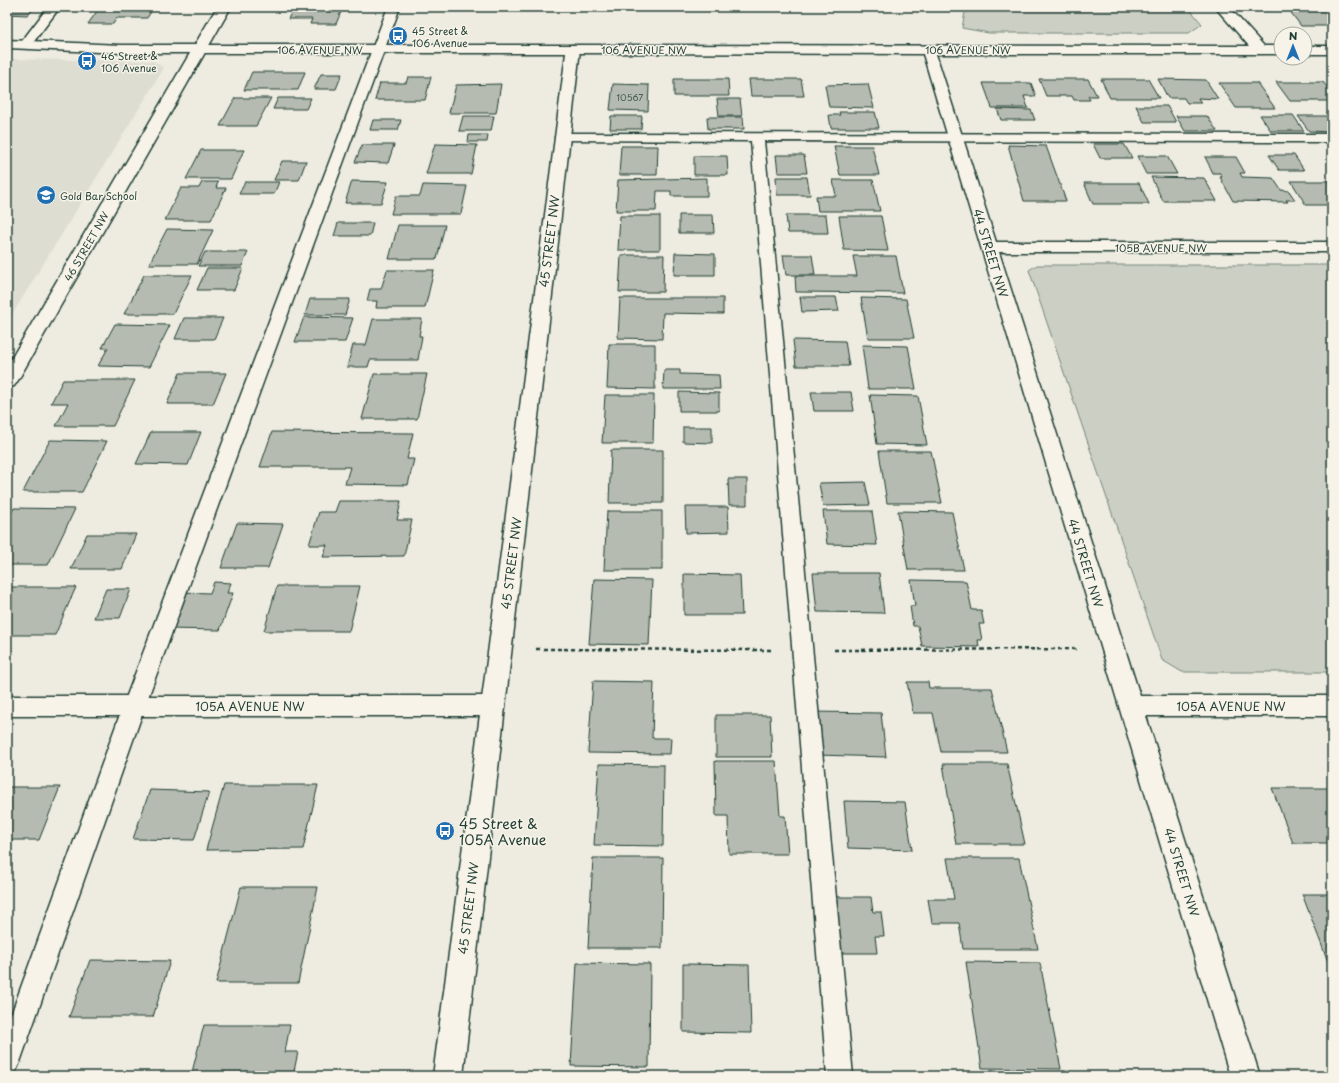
<svg xmlns="http://www.w3.org/2000/svg" width="1339" height="1083" viewBox="0 0 1339 1083" font-family="'Playpen Sans',sans-serif">
<rect width="100%" height="100%" fill="#eeece1"/>
<filter id="ink" filterUnits="userSpaceOnUse"><feTurbulence type="fractalNoise" baseFrequency=".025" numOctaves="2"/><feDisplacementMap in="SourceGraphic" scale="8" xChannelSelector="R" yChannelSelector="G"/><feConvolveMatrix kernelMatrix="1 2 1 2 8 2 1 2 1" color-interpolation-filters="sRGB"/></filter>
<g filter="url(#ink)">
<path fill="#ddddd2" d="M7 59 153 61 164 68 7 323Z"/>
<g fill="#cccfc4" stroke="#76867c">
<path d="M966 7H1188L1202 24 1189 33H989L962 28Z"/>
<path d="M1037 265H1332V672H1182L1162 660 1029 270Z"/>
</g>
<g fill="#b5bbb0" stroke="#1f3d34">
<path d="M7 7H36L27 15 7 14 9 9Z"/>
<path d="M100 7H154L147 18H117L113 24H88Z"/>
<path d="M294 7H343L336 24H310L312 19H288Z"/>
<path d="M1289 10H1332V26H1301Z"/>
<path d="M252 72H305L298 90H244Z"/>
<path d="M321 74H342L336 89H314Z"/>
<path d="M408 77H431L425 100H375L380 83H406Z"/>
<path d="M674 79H728L729 96H674Z"/>
<path d="M749 79H801L804 96H751Z"/>
<path d="M1039 79H1088L1097 96H1088L1090 100H1074L1072 96H1046Z"/>
<path d="M1101 79H1148L1159 98H1110Z"/>
<path d="M1158 79 1206 80 1218 99 1198 98 1201 103H1187L1184 98H1168Z"/>
<path d="M1276 82H1323L1332 93V101H1290Z"/>
<path d="M983 83H1031L1036 96H1024L1028 108H992Z"/>
<path d="M1219 83H1257L1275 108H1236Z"/>
<path d="M501 84 496 113H449L456 85Z"/>
<path d="M613 84 649 85 648 111 610 110Z"/>
<path d="M868 84 874 108 829 107 825 85Z"/>
<path d="M235 98H271L256 126H220Z"/>
<path d="M278 98H311L306 109H273Z"/>
<path d="M717 99H740L742 116H719Z"/>
<path d="M1136 106H1167L1176 122H1144Z"/>
<path d="M997 109 1031 110 1035 120H1001Z"/>
<path d="M839 112H875L879 128H831L829 115H840Z"/>
<path d="M1260 115H1293L1304 131H1271Z"/>
<path d="M463 116H494L491 131H459Z"/>
<path d="M611 116H642L641 129H610Z"/>
<path d="M1176 116H1207L1217 131H1185Z"/>
<path d="M1298 116H1330L1332 132 1309 131Z"/>
<path d="M707 117H743L744 129H708Z"/>
<path d="M373 120H401L398 130H370Z"/>
<path d="M469 135H488L487 142H468Z"/>
<path d="M435 144 477 145 471 174H426Z"/>
<path d="M1093 144H1124L1132 158H1100Z"/>
<path d="M362 145H394L388 163 355 162Z"/>
<path d="M1008 145 1046 146 1066 201H1024Z"/>
<path d="M621 146H658L657 175H619Z"/>
<path d="M834 146H872L879 175H840Z"/>
<path d="M201 150H244L231 179H186Z"/>
<path d="M776 155H804L807 173H778Z"/>
<path d="M1269 155H1294L1304 170H1279Z"/>
<path d="M694 156H727L728 175H694Z"/>
<path d="M1137 156H1167L1177 174H1146Z"/>
<path d="M1205 157H1236L1245 173H1240L1242 177 1273 178 1281 190 1289 191 1295 200H1286L1288 202 1233 201 1220 177H1222L1220 173H1213Z"/>
<path d="M282 161H306L299 180H274Z"/>
<path d="M776 177H807L810 195H777Z"/>
<path d="M1151 177 1204 178 1217 201H1163Z"/>
<path d="M707 178V196H671V191H657L656 211H616L618 180Z"/>
<path d="M833 180H873L880 211H818L816 196H836Z"/>
<path d="M352 181 388 182 381 203H345Z"/>
<path d="M1291 181H1332V205H1306Z"/>
<path d="M202 182H218L216 188H226L211 220H165L181 188H199Z"/>
<path d="M245 182H279L274 194H239Z"/>
<path d="M1084 183H1139L1149 204H1093Z"/>
<path d="M423 185 467 186 461 214H391L396 196H420Z"/>
<path d="M679 215H713L714 233H679Z"/>
<path d="M786 215H826L828 233H788Z"/>
<path d="M620 216H660V250H618Z"/>
<path d="M839 216H881L888 251 844 250Z"/>
<path d="M338 223H373L370 236H334Z"/>
<path d="M398 225H445L437 259H389Z"/>
<path d="M167 229 213 230 197 264H149Z"/>
<path d="M205 252H248L242 266H198Z"/>
<path d="M675 253 715 254V275H674Z"/>
<path d="M621 255H664L663 292H619Z"/>
<path d="M783 255H812L815 275H786Z"/>
<path d="M853 256H896L903 293 796 292 795 276H857Z"/>
<path d="M207 268H243L234 290H197Z"/>
<path d="M387 270H434L425 308H376L377 301H367L370 289H381Z"/>
<path d="M144 275H192L173 314H124Z"/>
<path d="M800 297H836L839 311 802 312Z"/>
<path d="M620 298H723V314L663 313 662 339 618 338Z"/>
<path d="M861 298 906 299 914 338H868Z"/>
<path d="M310 299H350L345 315H305Z"/>
<path d="M304 317 353 318 345 342H295Z"/>
<path d="M184 318H223L214 339H175Z"/>
<path d="M373 319H422L419 336H422L418 360H370L368 367H347L353 345H366Z"/>
<path d="M115 324 170 325 149 367 98 366 108 348H102Z"/>
<path d="M793 340 845 341 849 366H796Z"/>
<path d="M609 344H655V389L607 388Z"/>
<path d="M862 345 908 346 916 389H868Z"/>
<path d="M664 370H680V374L719 375 720 389H663Z"/>
<path d="M180 373H226L213 404H167Z"/>
<path d="M374 374H427L417 419H362Z"/>
<path d="M63 380H135L113 426H56L68 403H51Z"/>
<path d="M679 392 719 393V411H679Z"/>
<path d="M811 392H851L854 411H814Z"/>
<path d="M605 395H654L653 443H602Z"/>
<path d="M870 395 918 396 927 445 877 444Z"/>
<path d="M683 427H712V443L683 442Z"/>
<path d="M151 432H201L188 465 136 464Z"/>
<path d="M272 432 413 433 407 459H414L408 485 345 484 350 467H260Z"/>
<path d="M50 440 107 441 82 492H23Z"/>
<path d="M611 450H663V503H609Z"/>
<path d="M879 451H931L942 503H887Z"/>
<path d="M728 479H747V505H729Z"/>
<path d="M865 482 870 505 823 506 819 483Z"/>
<path d="M339 501H401L397 520H412L404 556 323 557 327 545H309L319 512H335Z"/>
<path d="M685 507H728L729 532 686 533Z"/>
<path d="M14 508 75 509 48 565H7V522Z"/>
<path d="M607 511H662V570H604Z"/>
<path d="M823 511H872L877 545 827 544Z"/>
<path d="M898 511 952 512 964 570H908Z"/>
<path d="M237 523 283 524 268 568H221Z"/>
<path d="M87 534H136L122 569H71Z"/>
<path d="M813 573H879L884 613 817 612Z"/>
<path d="M684 574 740 575 742 615H684Z"/>
<path d="M594 579 652 580 649 645 589 644Z"/>
<path d="M911 580 966 581 972 610H981L984 624H979L982 640H978L979 647 922 646 918 626H913L910 606H915Z"/>
<path d="M214 582 231 583 227 593H233L220 630 166 629 180 592 210 593Z"/>
<path d="M277 586H360L349 631H264Z"/>
<path d="M7 587H76L55 635H7Z"/>
<path d="M106 589H131L120 618H94Z"/>
<path d="M593 681 654 682 652 738H671L670 754 588 753Z"/>
<path d="M907 682H928L929 688H992L1007 752H941L933 713H913Z"/>
<path d="M814 712 881 713 886 757 817 755Z"/>
<path d="M716 715H770L772 757H716Z"/>
<path d="M715 761H776L780 816H785L788 854H729L728 816H716Z"/>
<path d="M599 764 664 765 663 846 594 845Z"/>
<path d="M943 764H1007L1025 844H956Z"/>
<path d="M224 785H318L303 849 206 850Z"/>
<path d="M7 787H60L39 840H7Z"/>
<path d="M1272 788H1332V843H1293Z"/>
<path d="M150 790 209 792 194 840 133 839Z"/>
<path d="M844 801 905 802 912 850 848 848Z"/>
<path d="M593 858H663L662 948H588Z"/>
<path d="M947 858H1019L1038 949H963L959 923H932L928 899H954Z"/>
<path d="M241 887H318L298 983H216Z"/>
<path d="M1302 894H1332V972Z"/>
<path d="M832 897H871L873 912H881L884 936H875L877 953H837Z"/>
<path d="M90 960 170 961 153 1017H69Z"/>
<path d="M966 962 1040 963 1061 1069 982 1068Z"/>
<path d="M577 963 650 964 649 1067 571 1066Z"/>
<path d="M683 964 749 965 751 1033 683 1032Z"/>
<path d="M204 1025H290L285 1052H298L293 1076H191Z"/>
</g>
<g fill="none" stroke-linecap="round" stroke-linejoin="round">
<g stroke="#1f3d34" stroke-width="3">
<g id="lane">
<path d="M48 7H60L29 48H21L19 45Z"/>
<path d="M388 7H400L145 706 20 1062 16 1071 7 1075V1026L123 706Z"/>
<path d="M562 133 1332 134V142L764 141 853 1076H827L751 141 557 140 555 137 557 134Z"/>
</g>
</g>
<g stroke="#1f3d34" stroke-width="3">
<g id="street">
<path d="M217 7H231L17 382 14 386 7 388V366Z"/>
<path d="M1215 7H1229L1264 46H1281V54H936L996 242H1332V252H999L1140 696H1332V716H1146L1260 1076H1230L923 54 573 53 568 52 566 49 568 46 573 45 1249 46Z"/>
<rect x="1305" y="46" width="27" height="8"/>
<path d="M7 696H493L502 699 505 706 502 713 493 716H7Z"/>
</g>
</g>
<g stroke="#1f3d34" stroke-width="3">
<path id="secondary" d="M7 40 121 45H573L578 46 580 49 463 1076H433L566 53H121L7 48Z"/>
</g>
<g stroke="#1f3d34" stroke-width="2.5" stroke-dasharray="4 3" stroke-linecap="butt">
<path d="M536 649 771 650"/>
<path d="M834 650 1079 649"/>
</g>
<use href="#lane" fill="#f7f3e8" fill-rule="evenodd"/>
<use href="#street" fill="#f7f3e8" fill-rule="evenodd"/>
<use href="#secondary" fill="#f7f3e8" fill-rule="evenodd"/>
</g>
</g>
<defs>
<g id="bus-disc" transform="scale(1)"><circle r="9.5" fill="#1f6fb2" stroke="#f7f3e8"/><path d="M-5-6H5V4H4V6H2V4H-2V6H-4V4H-5ZM-3.5-4V0h7V-4ZM-3.5 1.2v1.5H-2V1.2ZM2 1.2v1.5H3.5V1.2Z" fill="#fff"/></g>
<g id="school-disc" transform="scale(1)"><circle r="9.5" fill="#1f6fb2" stroke="#f7f3e8"/><path d="M0-5L7-2L0 1L-7-2ZM-4 1L0 2.5L4 1V4Q0 6-4 4Z" fill="#fff"/></g>
</defs>
<g fill-rule="evenodd">
<use href="#bus-disc" x="398" y="36"/>
<use href="#bus-disc" x="87" y="61"/>
<use href="#school-disc" x="46" y="195"/>
<use href="#bus-disc" x="445" y="831"/>
</g>
<g text-anchor="middle" dominant-baseline="central" stroke-width="3" stroke-linejoin="round" paint-order="stroke">
<g font-size="9" fill="#445c53">
<text x="630" y="97">10567</text>
</g>
<g font-size="10" fill="#1f3d34" stroke="#f7f3e8" text-anchor="start">
<text x="412" y="30">45 Street &amp;<tspan x="412" dy="12">106 Avenue</tspan></text>
<text x="101" y="55">46 Street &amp;<tspan x="101" dy="12">106 Avenue</tspan></text>
<text x="60" y="195">Gold Bar School</text>
</g>
<g font-size="10" fill="#1f3d34" stroke="#f7f3e8">
<text x="320" y="49">106 AVENUE NW</text>
<text x="644" y="49">106 AVENUE NW</text>
<text x="968" y="49">106 AVENUE NW</text>
<text transform="translate(86 246) rotate(-60)">46 STREET NW</text>
<text x="1161" y="247">105B AVENUE NW</text>
</g>
<g font-size="12" fill="#1f3d34" stroke="#f7f3e8">
<text transform="translate(549 241) rotate(-83)">45 STREET NW</text>
<text transform="translate(991 253) rotate(73)">44 STREET NW</text>
<text transform="translate(511 563) rotate(-83)">45 STREET NW</text>
<text transform="translate(1086 563) rotate(73)">44 STREET NW</text>
<text x="250" y="706">105A AVENUE NW</text>
<text x="1231" y="706">105A AVENUE NW</text>
<text transform="translate(1182 872) rotate(73)">44 STREET NW</text>
<text transform="translate(468 908) rotate(-83)">45 STREET NW</text>
</g>
<g font-size="14" fill="#1f3d34" stroke="#f7f3e8" text-anchor="start">
<text x="459" y="823">45 Street &amp;<tspan x="459" dy="16">105A Avenue</tspan></text>
</g>
</g>
<rect width="1339" height="1083" fill="none" stroke="#f7f3e8" stroke-width="24"/>
<rect x="12" y="12" width="1315" height="1059" fill="none" stroke="#1f3d34" stroke-width="1.5" filter="url(#ink)"/>
<g transform="translate(1293 46)"><circle r="19" fill="#f7f3e8" stroke="#a1aaa0"/>
<path d="M0-3L7 15L0 10L-7 15Z" fill="#1f6fb2"/>
<text y="-6" font-size="11" font-weight="bold" text-anchor="middle" fill="#1f3d34">N</text>
</g>
</svg>
